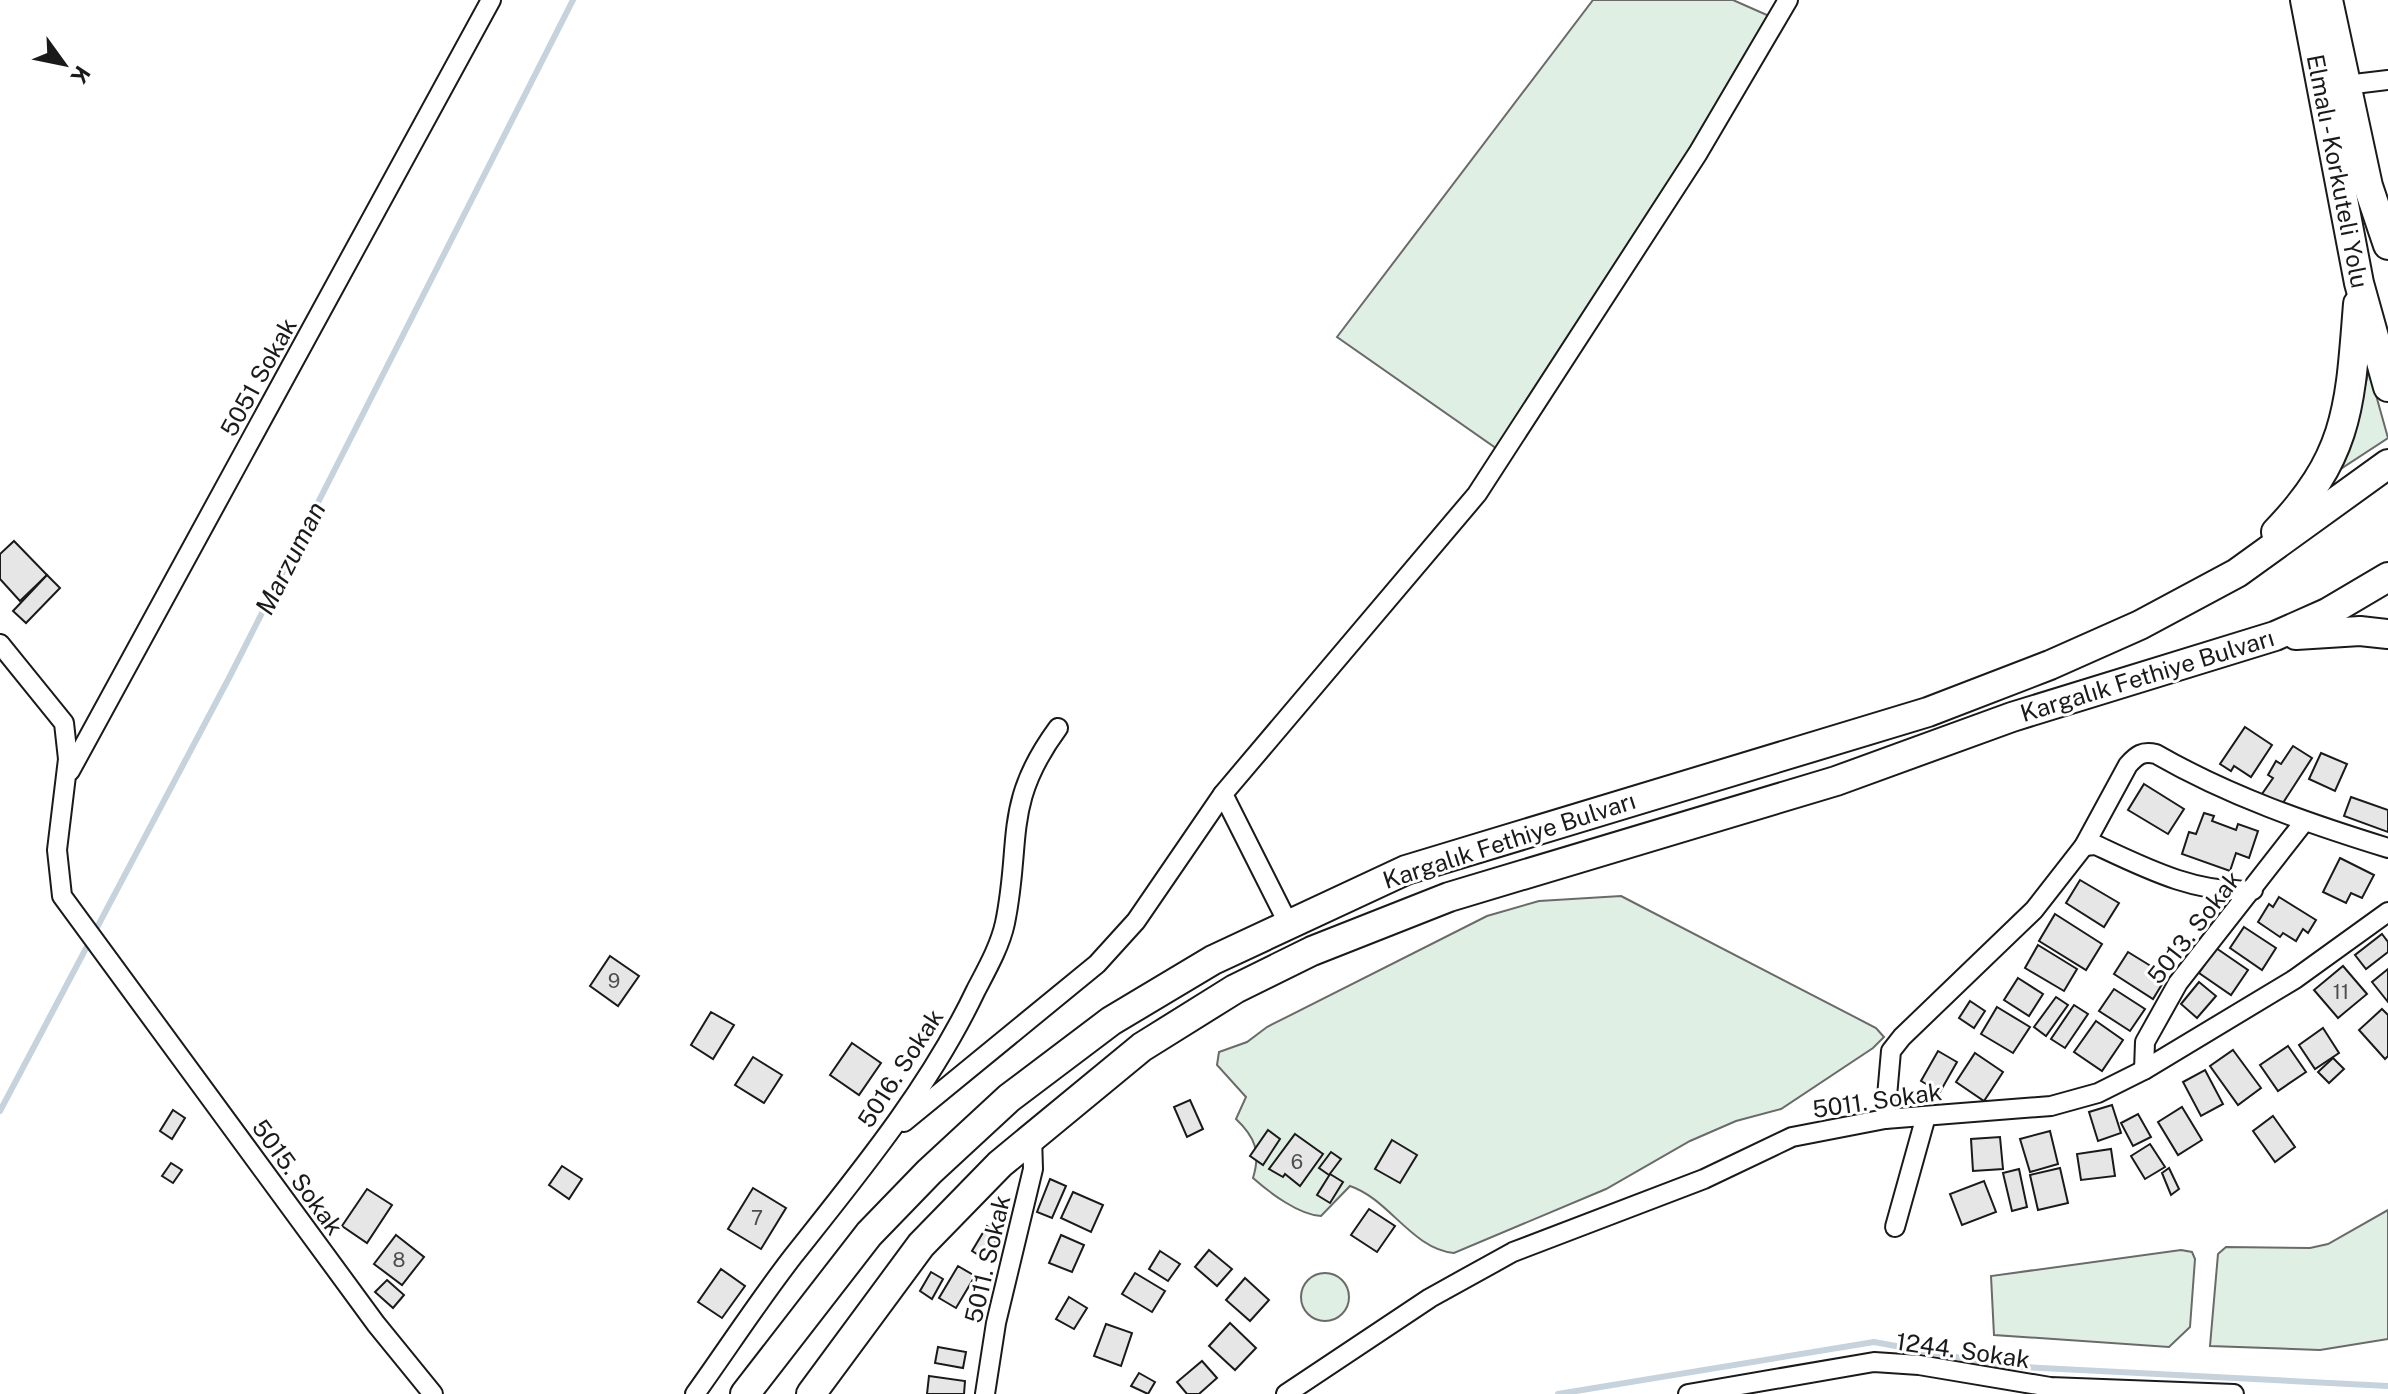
<svg xmlns="http://www.w3.org/2000/svg" width="2388" height="1394" viewBox="0 0 2388 1394" font-family="'Public Sans',sans-serif">
<rect width="100%" height="100%" fill="#fff"/>
<g fill="#e0efe3" stroke="#6a6a6a" stroke-width="2">
<path d="M1593 0H1733L1776 19 1503 453 1337 337Z"/>
<path d="M2369 370 2388 438 2339 470 2351 442Z"/>
<path d="M1621 896 1876 1028 1884 1037 1873 1048 1781 1109 1736 1121 1690 1141 1606 1189 1454 1253C1412 1249 1389 1199 1350 1186L1321 1216C1299 1215 1270 1193 1253 1178 1261 1152 1255 1137 1236 1119L1246 1097 1217 1065 1219 1052 1247 1042 1267 1027 1487 916 1539 901Z"/>
<path d="M2388 1210V1339L2320 1350 2210 1346 2218 1254 2226 1247 2310 1248 2328 1244Z"/>
<path d="M2181 1250 2192 1252 2195 1259 2190 1327 2169 1347 1994 1335 1991 1276Z"/>
<circle cx="1325" cy="1297" r="24"/>
</g>
<g fill="none" stroke-linecap="round" stroke-linejoin="round">
<g stroke="#c6d2dc" stroke-width="6">
<path d="M0 1111 230 676 573 0"/>
<path d="M1558 1394 1874 1342 2005 1366 2388 1386"/>
</g>
</g>
<g fill="#e6e6e6" stroke="#1a1a1a" stroke-width="2">
<path d="M14 541 47 575 20 601 0 579V554Z"/>
<path d="M47 575 60 588 26 623 13 611Z"/>
<path d="M2245 727 2272 745 2251 777 2234 766 2231 771 2220 764Z"/>
<path d="M2293 746 2312 758 2281 806 2262 794 2273 778 2268 775 2276 761 2281 764Z"/>
<path d="M2321 753 2347 764 2335 791 2309 779Z"/>
<path d="M2144 784 2184 809 2168 834 2128 810Z"/>
<path d="M2351 797 2388 810V832L2344 816Z"/>
<path d="M2204 813 2214 816 2212 821 2236 830 2238 824 2258 831 2249 858 2236 853 2230 871 2182 854 2189 832 2196 834Z"/>
<path d="M2340 858 2374 875 2362 898 2351 893 2346 903 2323 892Z"/>
<path d="M2080 880 2119 903 2104 927 2066 903Z"/>
<path d="M2279 897 2316 920 2308 933 2303 929 2296 941 2283 933 2280 937 2258 922 2269 904 2273 907Z"/>
<path d="M2055 914 2102 944 2086 970 2039 941Z"/>
<path d="M2244 927 2276 948 2262 970 2230 948Z"/>
<path d="M2382 934 2388 942V952L2366 969 2355 955Z"/>
<path d="M2038 945 2077 969 2064 991 2025 968Z"/>
<path d="M2216 948 2248 970 2231 995 2199 973Z"/>
<path d="M2128 952 2167 976 2153 999 2114 974Z"/>
<path d="M610 956 639 976 618 1006 590 986Z"/>
<path d="M2343 966 2367 994 2338 1018 2314 990Z"/>
<path d="M2388 969V1002L2372 982Z"/>
<path d="M2018 978 2043 994 2029 1016 2004 1000Z"/>
<path d="M2199 982 2216 996 2197 1018 2181 1004Z"/>
<path d="M2114 989 2145 1009 2130 1031 2099 1011Z"/>
<path d="M2056 997 2068 1005 2046 1036 2034 1027Z"/>
<path d="M1970 1001 1985 1011 1974 1028 1959 1018Z"/>
<path d="M2074 1005 2088 1014 2065 1048 2051 1039Z"/>
<path d="M1997 1007 2030 1027 2013 1053 1981 1034Z"/>
<path d="M2382 1009 2388 1015V1056L2385 1059 2359 1030Z"/>
<path d="M711 1012 734 1025 713 1059 691 1045Z"/>
<path d="M2096 1021 2123 1040 2102 1071 2074 1052Z"/>
<path d="M2323 1028 2339 1053 2315 1069 2299 1045Z"/>
<path d="M852 1043 881 1063 859 1095 830 1075Z"/>
<path d="M2288 1046 2306 1072 2278 1091 2260 1065Z"/>
<path d="M2233 1050 2261 1088 2238 1105 2210 1066Z"/>
<path d="M1938 1051 1957 1062 1940 1092 1921 1081Z"/>
<path d="M1975 1053 2003 1072 1984 1101 1956 1082Z"/>
<path d="M753 1057 782 1075 764 1103 735 1085Z"/>
<path d="M2333 1058 2344 1069 2329 1083 2318 1072Z"/>
<path d="M2205 1070 2223 1104 2201 1116 2183 1082Z"/>
<path d="M1190 1100 1203 1129 1187 1137 1174 1107Z"/>
<path d="M2112 1105 2121 1133 2098 1141 2089 1112Z"/>
<path d="M2182 1107 2202 1140 2178 1155 2158 1122Z"/>
<path d="M173 1110 185 1118 172 1139 160 1131Z"/>
<path d="M2138 1114 2151 1137 2133 1146 2121 1123Z"/>
<path d="M2273 1116 2295 1147 2275 1162 2253 1131Z"/>
<path d="M1268 1130 1280 1139 1263 1165 1250 1156Z"/>
<path d="M2050 1131 2058 1164 2030 1172 2020 1139Z"/>
<path d="M1295 1134 1323 1154 1300 1186 1285 1174 1283 1177 1269 1169Z"/>
<path d="M2000 1137 2003 1169 1973 1171 1971 1139Z"/>
<path d="M1392 1140 1417 1155 1400 1183 1375 1169Z"/>
<path d="M2150 1144 2165 1167 2145 1179 2131 1156Z"/>
<path d="M2111 1149 2115 1176 2081 1180 2077 1154Z"/>
<path d="M1331 1152 1341 1159 1329 1175 1319 1168Z"/>
<path d="M171 1163 182 1170 173 1183 162 1176Z"/>
<path d="M562 1166 582 1179 569 1199 549 1185Z"/>
<path d="M2060 1168 2068 1203 2038 1210 2030 1175Z"/>
<path d="M2169 1168 2179 1189 2171 1195 2162 1173Z"/>
<path d="M2019 1169 2027 1207 2012 1211 2003 1173Z"/>
<path d="M1330 1174 1343 1182 1330 1203 1317 1195Z"/>
<path d="M1050 1179 1066 1186 1052 1218 1037 1212Z"/>
<path d="M1984 1181 1996 1212 1962 1225 1950 1194Z"/>
<path d="M753 1188 786 1208 761 1249 728 1229Z"/>
<path d="M367 1189 392 1205 367 1243 342 1226Z"/>
<path d="M1073 1192 1103 1205 1091 1232 1061 1218Z"/>
<path d="M1369 1209 1395 1226 1377 1252 1351 1235Z"/>
<path d="M987 1226 1000 1234 985 1259 972 1251Z"/>
<path d="M396 1235 424 1257 402 1285 374 1264Z"/>
<path d="M1061 1235 1084 1245 1072 1272 1049 1263Z"/>
<path d="M1209 1250 1232 1269 1217 1286 1195 1267Z"/>
<path d="M1160 1251 1180 1264 1168 1281 1149 1269Z"/>
<path d="M958 1266 975 1276 956 1308 939 1298Z"/>
<path d="M721 1269 745 1286 722 1318 698 1302Z"/>
<path d="M931 1272 943 1279 932 1299 920 1291Z"/>
<path d="M1135 1273 1165 1291 1152 1312 1122 1294Z"/>
<path d="M1245 1278 1269 1300 1250 1321 1226 1300Z"/>
<path d="M387 1280 404 1295 393 1308 375 1292Z"/>
<path d="M1069 1297 1087 1308 1074 1329 1056 1319Z"/>
<path d="M1230 1323 1256 1348 1235 1370 1209 1346Z"/>
<path d="M1106 1324 1132 1333 1121 1366 1094 1356Z"/>
<path d="M938 1347 966 1352 963 1368 935 1363Z"/>
<path d="M1202 1361 1217 1378 1199 1394H1187L1177 1382Z"/>
<path d="M1139 1373 1155 1382 1148 1394 1131 1386Z"/>
<path d="M929 1376 965 1381 964 1394H927Z"/>
</g>
<g fill="none" stroke-linecap="round" stroke-linejoin="round">
<g stroke="#1a1a1a" stroke-width="22">
<g id="minor">
<path d="M2346 85 2388 80"/>
<path d="M0 644 64 723 68 759 57 850 62 896 376 1324 433 1394"/>
<path d="M70 771 491 0"/>
<path d="M2084 846 2096 845C2145 868 2198 895 2253 890"/>
<path d="M1288 923 1223 794 1477 494 1698 153 1788 0"/>
<path d="M2144 1070 2145 1042 2178 983 2304 822"/>
<path d="M1885 1119 1891 1051 1902 1037 2034 910 2084 846 2128 765C2137 755 2142 751 2156 754 2229 796 2307 823 2388 848"/>
<path d="M904 1122 1097 964 1136 921 1223 794"/>
<path d="M1895 1227 1926 1116"/>
<path d="M695 1394C728 1348 759 1300 794 1255 860 1172 930 1087 976 990 987 969 1000 946 1005 923 1022 841 1002 804 1058 728"/>
<path d="M985 1394 996 1323 1033 1169 1032 1136"/>
<path d="M1286 1394 1430 1298 1513 1252 1704 1179 1792 1137 1885 1119 2051 1106 2098 1093 2144 1070 2295 979 2388 912"/>
<path d="M1688 1394 1874 1362 1919 1365 2050 1387 2234 1394"/>
</g>
</g>
<g stroke="#1a1a1a" stroke-width="32">
<g id="trunk">
<path d="M2305 0 2359 283 2388 387"/>
<path d="M2328 0 2368 186 2388 245"/>
<path d="M2276 532C2350 455 2350 405 2358 304"/>
<path d="M2296 635 2360 631 2388 634"/>
<path d="M745 1394 869 1234 929 1172 1009 1098 1111 1021 1213 960 1406 870 1928 712 2050 665 2140 625 2237 573 2388 464"/>
<path d="M811 1394 921 1245 1000 1164 1142 1047 1235 989 1312 951 1449 897 1836 781 2012 717 2275 636 2327 613 2388 577"/>
</g>
</g>
<use href="#minor" stroke="#fff" stroke-width="18"/>
<use href="#trunk" stroke="#fff" stroke-width="28"/>
</g>
<g text-anchor="middle" dominant-baseline="central" stroke-width="6" stroke-linejoin="round" paint-order="stroke">
<g font-size="20" fill="#4d4d4d">
<text x="614" y="981">9</text>
<text x="2341" y="992">11</text>
<text x="1297" y="1162">6</text>
<text x="757" y="1218">7</text>
<text x="399" y="1260">8</text>
</g>
<g font-size="24" fill="#1a1a1a" stroke="#fff">
<text transform="translate(2338 171) rotate(79)">Elmalı - Korkuteli Yolu</text>
<text transform="translate(258 377) rotate(-61)">5051 Sokak</text>
<text transform="translate(2147 675) rotate(-17)">Kargalık Fethiye Bulvarı</text>
<text transform="translate(1509 840) rotate(-18)">Kargalık Fethiye Bulvarı</text>
<text transform="translate(2194 927) rotate(-52)">5013. Sokak</text>
<text transform="translate(900 1068) rotate(-57)">5016. Sokak</text>
<text transform="translate(1877 1100) rotate(-8)">5011. Sokak</text>
<text transform="translate(298 1177) rotate(54)">5015. Sokak</text>
<text transform="translate(987 1259) rotate(-77)">5011. Sokak</text>
<text transform="translate(1963 1350) rotate(8)">1244. Sokak</text>
</g>
<g font-size="26" font-style="italic" fill="#1a1a1a" stroke="#fff">
<text transform="translate(290 558) rotate(-63)">Marzuman</text>
</g>
</g>
<g transform="translate(64 64) rotate(123)" stroke="#ffffff" stroke-width="6" paint-order="stroke">
<path d="M0-6L14 30L0 20L-14 30Z" fill="#1a1a1a"/>
<text y="-12" font-size="22" font-weight="bold" text-anchor="middle" fill="#1a1a1a">K</text>
</g>
</svg>
